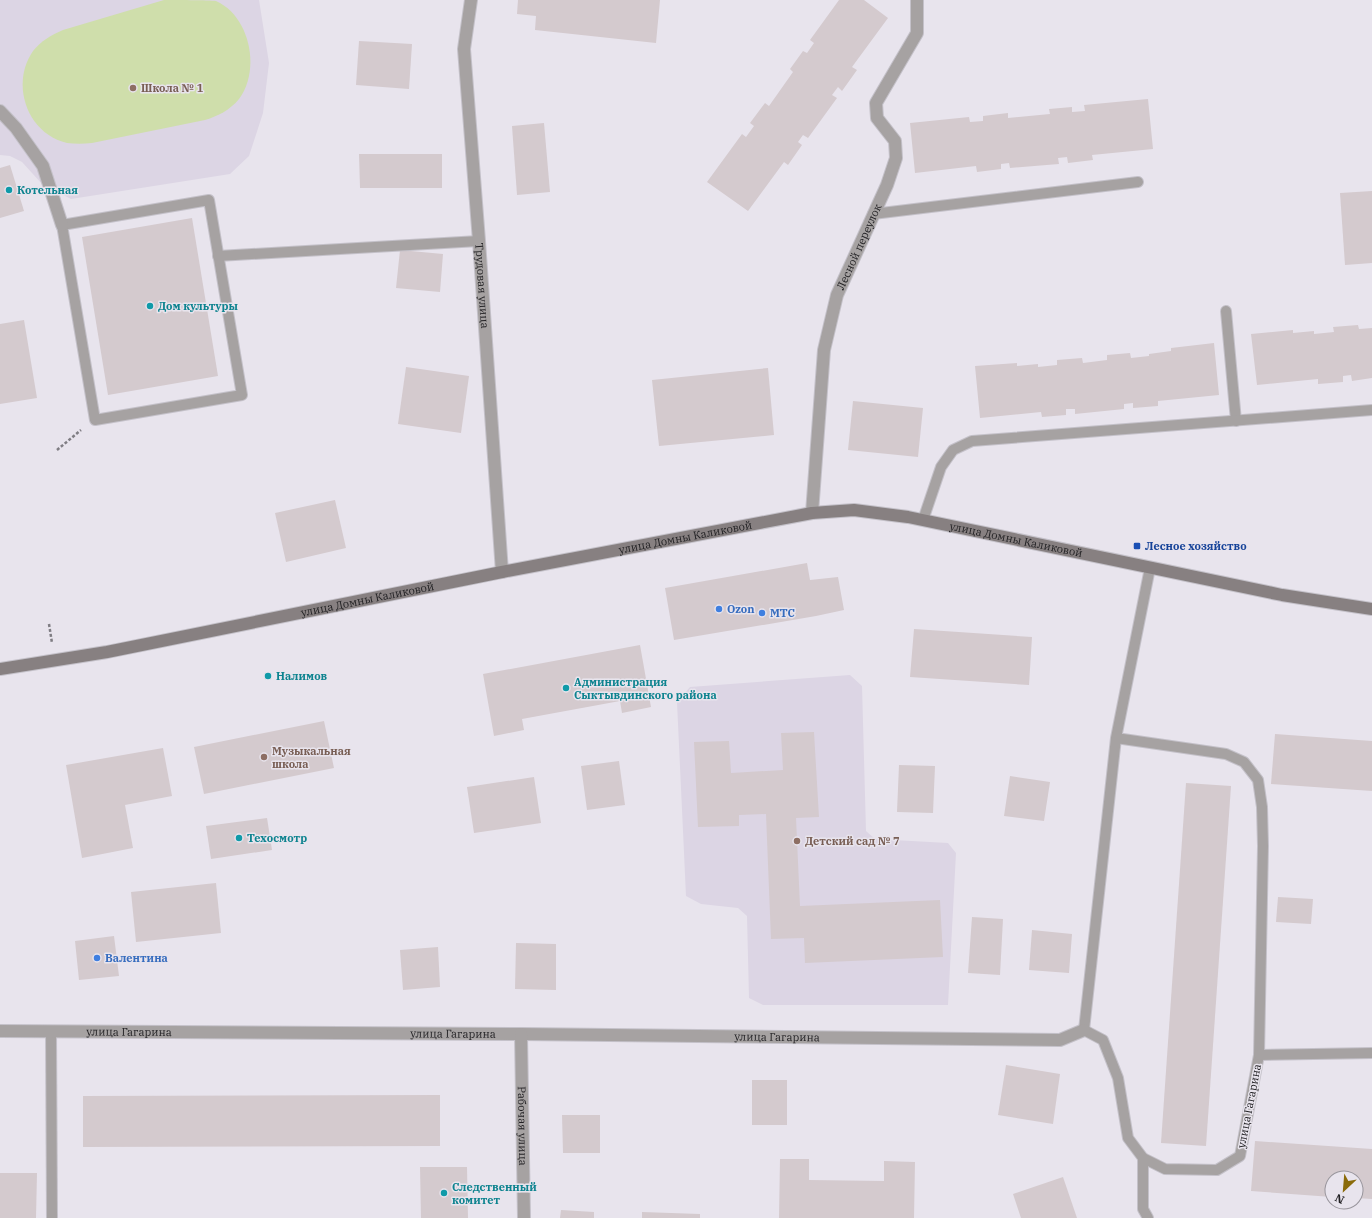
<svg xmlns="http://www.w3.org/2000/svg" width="1372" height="1218" viewBox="0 0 1372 1218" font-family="'IBM Plex Serif',serif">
<rect width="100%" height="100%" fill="#e8e4ed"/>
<g fill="#dcd5e4">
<path d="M0 0H259L269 63 263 113 249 156 230 174 71 199 42 184 22 162 10 156 0 155Z"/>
<path d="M850 675 862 686 866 831 875 839 948 843 956 853 948 1005H763L749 998 747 916 738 908 701 904 686 896 677 702 690 687Z"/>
</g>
<path fill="#cfdeab" d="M164 0C173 0 209 0 216 1 250 16 261 70 239 99 230 110 218 116 205 120L92 143C83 144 75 144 67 143 27 134 10 84 33 51 41 41 51 35 63 30Z"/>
<g fill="#d4cace">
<path d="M518 0H660L656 43 535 30 536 16 517 14Z"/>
<path d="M839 0H864L888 18 852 67 857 70 842 91 838 87 832 95 837 98 808 138 803 135 798 142 802 145 788 165 784 162 748 211 707 182 742 134 746 137 754 126 750 123 765 103 769 106 793 72 790 69 803 51 807 53 814 43 810 40Z"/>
<path d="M359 41 412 44 409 89 356 85Z"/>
<path d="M1148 99 1153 149 1092 155 1093 160 1068 163 1067 157 1058 158 1059 164 1010 168 1009 163 1001 164V169L977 172 976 166 915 173 910 123 969 117 970 122 983 121V116L1008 113V118L1050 114 1049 109 1072 107V112L1085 111 1084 105Z"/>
<path d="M544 123 550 192 517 195 512 126Z"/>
<path d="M359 154H442V188H360Z"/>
<path d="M10 165 24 211 0 218V168Z"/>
<path d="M1372 191V263L1345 265 1340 193Z"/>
<path d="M192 218 218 376 108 395 82 237Z"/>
<path d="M400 250 443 254 440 292 396 288Z"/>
<path d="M24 320 37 398 0 404V324Z"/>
<path d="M1358 325 1359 329 1372 328V378L1352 381 1351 375 1343 376V382L1318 384V379L1257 385 1251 334 1293 330V333L1314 331V334L1334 332 1333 327Z"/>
<path d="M1214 343 1219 395 1158 401V406L1133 408V403L1124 404V409L1075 414V409H1066V415L1042 417 1041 412 980 418 975 366 1017 363V366L1038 364V367L1057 365V360L1082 358 1083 363 1107 360V355L1130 353 1131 358 1149 356V354L1171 351V348Z"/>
<path d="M406 367 469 376 461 433 398 424Z"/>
<path d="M768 368 774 435 659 446 652 380Z"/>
<path d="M853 401 923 408 918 457 848 450Z"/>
<path d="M335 500 346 548 286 562 275 513Z"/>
<path d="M807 563 810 580 838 577 844 610 816 616 674 640 665 588Z"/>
<path d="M914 629 1032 637 1029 685 910 677Z"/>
<path d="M640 645 651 707 622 713 620 701 522 719 524 730 494 736 483 674Z"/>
<path d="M324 721 334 768 204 794 194 747Z"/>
<path d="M814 732 819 817 796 818 800 906 940 900 943 957 805 963 804 938 771 939 766 814 739 815V826L698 827 694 742 729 741 731 773 783 770 781 733Z"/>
<path d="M1275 734 1372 741V791L1271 784Z"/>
<path d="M163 748 172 796 125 805 133 848 82 858 66 765Z"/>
<path d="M619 761 625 805 587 810 581 766Z"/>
<path d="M899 765 935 766 933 813 897 812Z"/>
<path d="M1010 776 1050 782 1044 821 1004 816Z"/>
<path d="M534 777 541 823 474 833 467 787Z"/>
<path d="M1186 783 1231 786 1206 1146 1161 1143Z"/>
<path d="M267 818 272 850 211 859 206 826Z"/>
<path d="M216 883 221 933 136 942 131 892Z"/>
<path d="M1278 897 1313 899 1311 924 1276 922Z"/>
<path d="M972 917 1003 919 1000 975 968 973Z"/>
<path d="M1032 930 1072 934 1069 973 1029 970Z"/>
<path d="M114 936 119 976 79 980 75 941Z"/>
<path d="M516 943 556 944V990L515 989Z"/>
<path d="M438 947 440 987 403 990 400 950Z"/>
<path d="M1006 1065 1060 1074 1053 1124 998 1115Z"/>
<rect x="752" y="1080" width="35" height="45"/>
<path d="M440 1095V1146L83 1147V1096Z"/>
<path d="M562 1115H600V1153H563Z"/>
<path d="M1255 1141 1372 1149V1199L1356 1198V1178H1332V1197L1251 1191Z"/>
<path d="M780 1159H809V1180L884 1181V1161L915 1162 914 1218H779Z"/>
<path d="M420 1167H467L468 1218H421Z"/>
<path d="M0 1173H37L36 1218H0Z"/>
<path d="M1063 1177 1077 1218H1021L1013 1194Z"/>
<path d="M561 1210 594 1212V1218H560Z"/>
<path d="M642 1212 700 1214V1218H642Z"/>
</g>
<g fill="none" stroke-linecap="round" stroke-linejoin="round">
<g stroke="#c4c1c9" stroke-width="12">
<g id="lane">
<path d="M209 200 242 395 95 420 62 225Z"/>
<path d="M873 214 1138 182"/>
<path d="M218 256 479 241"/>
<path d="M1226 311 1236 421"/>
<path d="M923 520 941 467 953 450 972 441 1372 410"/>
<path d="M1116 738 1226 754 1244 762 1258 780 1262 807 1263 846 1259 1055 1240 1156 1217 1170 1165 1169 1143 1158 1128 1138 1118 1078 1103 1040 1084 1030 1116 738 1150 568"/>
<path d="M51 1031 52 1218"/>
<path d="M1259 1055 1372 1053"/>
<path d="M1143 1158V1209L1148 1218"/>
</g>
</g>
<g stroke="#c4c1c9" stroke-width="14">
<g id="street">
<path id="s1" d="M471 0 464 49 479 241 502 572"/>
<path d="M0 111 16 128 43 166 62 225"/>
<path id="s2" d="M812 513 824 350 837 295 887 185 896 158 895 141 877 118 876 103 917 33V0"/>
<path id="s3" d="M0 1031 521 1034 1060 1040 1084 1030"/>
<path id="s4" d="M521 1034 524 1218"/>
</g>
</g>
<g stroke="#c4c1c9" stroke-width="14">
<g id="secondary">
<path id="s5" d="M0 669 107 652 502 572 812 513 854 510 908 517 1282 595 1372 609"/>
</g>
</g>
<g stroke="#7f7d83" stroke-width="2.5" stroke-dasharray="3 2" stroke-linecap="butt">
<path d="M57 450 81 430"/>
<path d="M49 624 52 643"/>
</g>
<use href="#lane" stroke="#a6a2a2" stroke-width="10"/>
<use href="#street" stroke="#a6a2a2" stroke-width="12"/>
<use href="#secondary" stroke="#878081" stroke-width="12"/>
</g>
<g fill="#8d6e63" stroke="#e8e4ed" stroke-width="1.5">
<circle cx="133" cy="88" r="4"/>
<circle cx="264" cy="757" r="4"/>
<circle cx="797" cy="841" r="4"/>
</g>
<g fill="#0f9aa8" stroke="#e8e4ed" stroke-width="1.5">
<circle cx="9" cy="190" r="4"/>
<circle cx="150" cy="306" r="4"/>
<circle cx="268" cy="676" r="4"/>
<circle cx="566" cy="688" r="4"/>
<circle cx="239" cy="838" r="4"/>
<circle cx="444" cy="1193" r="4"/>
</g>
<rect fill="#1a4fb4" stroke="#e8e4ed" stroke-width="1.5" x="1133" y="542" width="8" height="8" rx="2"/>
<g fill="#3f7fe0" stroke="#e8e4ed" stroke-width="1.5">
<circle cx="719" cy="609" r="4"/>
<circle cx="762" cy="613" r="4"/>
<circle cx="97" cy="958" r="4"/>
</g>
<g text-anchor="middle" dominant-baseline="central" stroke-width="3" stroke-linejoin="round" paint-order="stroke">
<g font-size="11" font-weight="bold" fill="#785e54" stroke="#e8e4ed" text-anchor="start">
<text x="141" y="88">Школа № 1</text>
<text x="272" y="751">Музыкальная<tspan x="272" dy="13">школа</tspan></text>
<text x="805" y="841">Детский сад № 7</text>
</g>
<g font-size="11" font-weight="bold" fill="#0d838f" stroke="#e8e4ed" text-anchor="start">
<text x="17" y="190">Котельная</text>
<text x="158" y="306">Дом культуры</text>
<text x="276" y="676">Налимов</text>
<text x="574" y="682">Администрация<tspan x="574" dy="13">Сыктывдинского района</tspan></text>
<text x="247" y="838">Техосмотр</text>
<text x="452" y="1187">Следственный<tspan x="452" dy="13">комитет</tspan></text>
</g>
<g font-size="11" fill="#222124" stroke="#e8e4ed">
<text stroke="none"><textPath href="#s2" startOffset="273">Лесной переулок</textPath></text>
<text stroke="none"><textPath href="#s1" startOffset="287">Трудовая улица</textPath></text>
<text stroke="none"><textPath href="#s5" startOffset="698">улица Домны Каликовой</textPath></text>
<text stroke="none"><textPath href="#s5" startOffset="1034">улица Домны Каликовой</textPath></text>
<text stroke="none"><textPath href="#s5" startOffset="374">улица Домны Каликовой</textPath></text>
<text stroke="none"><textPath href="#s3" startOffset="129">улица Гагарина</textPath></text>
<text stroke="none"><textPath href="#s3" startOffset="453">улица Гагарина</textPath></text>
<text stroke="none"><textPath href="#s3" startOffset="777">улица Гагарина</textPath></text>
<text transform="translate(1249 1106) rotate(-79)">улица Гагарина</text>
<text stroke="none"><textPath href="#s4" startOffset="92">Рабочая улица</textPath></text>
</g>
<g font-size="11" font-weight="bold" fill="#164399" stroke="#e8e4ed" text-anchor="start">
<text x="1145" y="546">Лесное хозяйство</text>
</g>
<g font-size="11" font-weight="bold" fill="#366cbe" stroke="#e8e4ed" text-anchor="start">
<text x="727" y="609">Ozon</text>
<text x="770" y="613">МТС</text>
<text x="105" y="958">Валентина</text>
</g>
</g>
<g transform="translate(1344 1190) rotate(206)"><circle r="19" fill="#e8e4ed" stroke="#99969d"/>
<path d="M0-3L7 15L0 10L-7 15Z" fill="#8a6b0a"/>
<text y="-6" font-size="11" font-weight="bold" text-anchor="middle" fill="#222124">N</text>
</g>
</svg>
